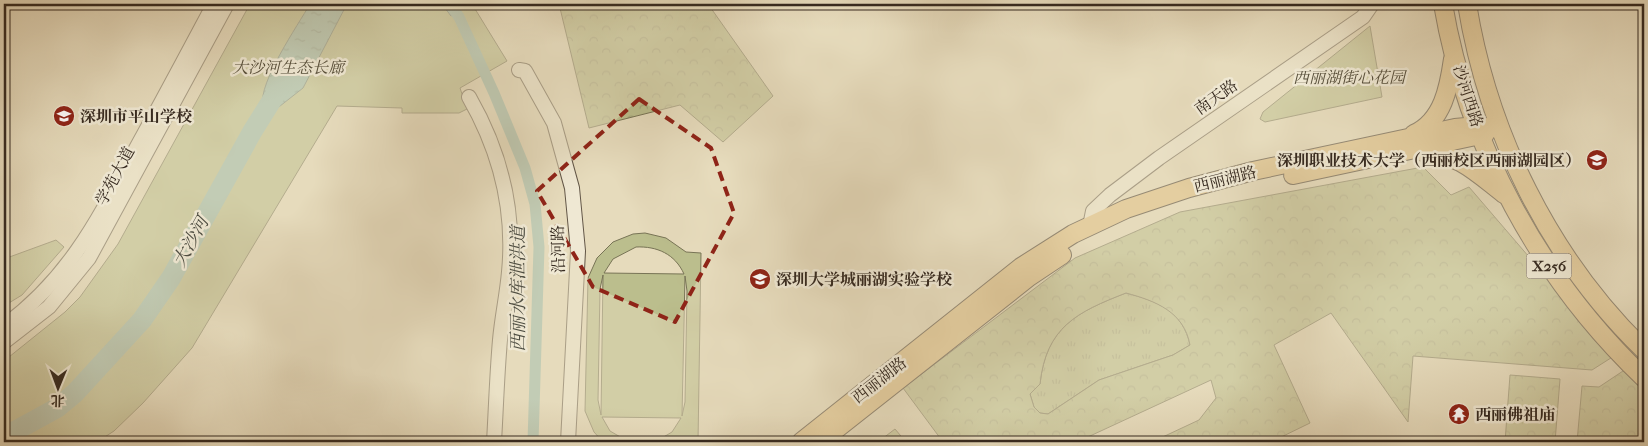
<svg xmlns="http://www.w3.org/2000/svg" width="1648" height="446" viewBox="0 0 1648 446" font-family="'IM FELL French Canon','Noto Serif SC',serif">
<defs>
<pattern id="grass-tufts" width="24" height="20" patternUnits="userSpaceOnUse" patternTransform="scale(1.25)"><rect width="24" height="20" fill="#bbbe8d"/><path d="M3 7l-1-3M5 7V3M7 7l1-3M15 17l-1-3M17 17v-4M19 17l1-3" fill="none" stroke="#a1a379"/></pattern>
<pattern id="forest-crowns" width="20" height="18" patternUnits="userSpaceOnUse" patternTransform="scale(1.25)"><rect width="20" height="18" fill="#bbbe8d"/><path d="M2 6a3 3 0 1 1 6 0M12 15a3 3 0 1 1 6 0" fill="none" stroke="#a1a379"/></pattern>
<pattern id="water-ripples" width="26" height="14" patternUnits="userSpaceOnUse" patternTransform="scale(1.25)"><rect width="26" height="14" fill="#97bbad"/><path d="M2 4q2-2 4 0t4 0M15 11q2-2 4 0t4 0" fill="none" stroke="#7c988c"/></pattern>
</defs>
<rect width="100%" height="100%" fill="#e6dbbc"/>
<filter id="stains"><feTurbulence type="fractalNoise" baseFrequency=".004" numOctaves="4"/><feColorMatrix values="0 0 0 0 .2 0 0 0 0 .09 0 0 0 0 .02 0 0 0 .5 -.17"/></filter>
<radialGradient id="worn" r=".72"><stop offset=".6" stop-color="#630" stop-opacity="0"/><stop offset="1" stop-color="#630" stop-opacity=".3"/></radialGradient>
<path fill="url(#grass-tufts)" stroke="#787456" d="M1126 293C1157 301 1183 311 1190 345L1173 355 1099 380 1048 414 1040 413 1034 407 1030 394 1040 384C1046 327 1077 312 1126 293Z"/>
<g fill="url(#forest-crowns)" stroke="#787456" fill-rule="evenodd">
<path d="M559 4H708L773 96 723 142 680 105 589 128Z"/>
<path d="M1423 167 1451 195 1469 187 1614 356 1592 370 1413 356 1408 422 1331 313 1274 345 1310 423 1271 442H1152L1199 420 1216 398 1211 380 1077 442H943L903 388 1075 258 1180 212ZM1126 293C1156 301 1184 312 1190 345L1173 355 1099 380 1048 414 1040 413 1034 407 1030 394 1040 384C1046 327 1077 312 1126 293Z"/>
<path d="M1626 369 1644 386V442H1577L1582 386 1599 387Z"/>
<path d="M1510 375 1560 379 1555 442H1505Z"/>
</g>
<g fill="#bbbe8d" stroke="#787456" fill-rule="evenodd">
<path d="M250 4H472L507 61 460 88 467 109 459 113H402V108L337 106 192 348 143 403 114 431 97 442H4V361L65 312 80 297 118 244Z"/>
<path d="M1370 26 1382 97 1265 122 1260 119 1263 112Z"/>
<path d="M645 233 666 238 686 252 701 253 698 442H685L684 438 681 442H655L672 432 681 418 602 417 610 431 629 442H603L594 432 585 411 588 278 597 258 613 242 633 234ZM636 247C657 246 675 254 684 274L604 273 613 259ZM603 275 601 415 598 400 600 289ZM685 276 687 291 685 402 682 416Z"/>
<path d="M56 240 64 247 22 295 4 306V259Z"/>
<path d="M895 429 906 442H878Z"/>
</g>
<g fill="url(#water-ripples)" stroke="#708175">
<path d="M310 4H347L303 88 275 110 263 105C258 83 298 25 310 4Z"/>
<path d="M442 4H458L461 10 451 16Z"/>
</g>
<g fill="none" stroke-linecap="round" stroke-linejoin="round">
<path stroke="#97bbad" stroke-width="11" d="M450 4 459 17 494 93 525 168 535 204 539 247 533 442"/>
<path stroke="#97bbad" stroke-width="20" d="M4 437 57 408 75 393 142 320 171 278 252 132 282 84"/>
<g stroke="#625647" stroke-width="16">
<g id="minor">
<path d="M519 70 525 71 554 123 572 188 578 251 568 442"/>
<path d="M469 97C500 151 515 210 509 272 507 295 502 317 500 340 497 374 496 408 494 442"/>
<path d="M1090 226 1093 211 1110 195 1159 158 1363 17 1372 4"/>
<path d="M4 326C71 277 100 216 138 145 164 98 189 51 214 4"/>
<path d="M4 342 49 307 89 258 227 4"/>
</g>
</g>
<g stroke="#362a20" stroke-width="20">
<g id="major">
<path d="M1443 4C1467 145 1540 279 1644 378"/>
<path d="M1467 4C1488 133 1549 258 1644 350"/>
<path d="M1414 134C1443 121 1449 87 1453 59"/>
<path d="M1423 152C1458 153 1478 174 1504 194"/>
<path d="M1293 175 1485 134"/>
<path d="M801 442 1021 267 1073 234 1126 209 1189 188 1253 171 1455 128 1477 126 1500 129"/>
<path d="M820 442 1029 277 1062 255"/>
</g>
</g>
<use href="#minor" stroke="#efe8d3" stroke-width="14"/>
<use href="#major" stroke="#e3be7e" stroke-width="18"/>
</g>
<path d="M0 0H1648V446H0ZM639 99 711 148 734 213 675 322 593 287 537 191Z" fill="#e6dbbc" fill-opacity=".55" fill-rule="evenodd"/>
<path fill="none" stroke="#8f2418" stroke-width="4" stroke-dasharray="10 6" stroke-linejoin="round" d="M639 99 711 148 734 213 675 322 593 287 537 191Z"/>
<defs>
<g id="school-disc" transform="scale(1.125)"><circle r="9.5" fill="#8f2418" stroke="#efe8d3"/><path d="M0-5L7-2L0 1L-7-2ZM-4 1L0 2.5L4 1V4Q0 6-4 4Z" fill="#fff"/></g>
<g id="university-disc" transform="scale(1.125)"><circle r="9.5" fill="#8f2418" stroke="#efe8d3"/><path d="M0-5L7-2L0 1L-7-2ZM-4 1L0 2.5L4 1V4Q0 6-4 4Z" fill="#fff"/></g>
<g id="temple-disc" transform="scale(1.125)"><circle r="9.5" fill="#8f2418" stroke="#efe8d3"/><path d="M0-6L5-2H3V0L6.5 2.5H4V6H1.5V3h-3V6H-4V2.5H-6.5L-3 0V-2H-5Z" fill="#fff"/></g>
</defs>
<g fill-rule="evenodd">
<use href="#school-disc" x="64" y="116"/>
<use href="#university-disc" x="1597" y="160"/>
<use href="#school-disc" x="760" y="279"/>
<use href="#temple-disc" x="1459" y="414"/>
</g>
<g text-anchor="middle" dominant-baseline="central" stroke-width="5" stroke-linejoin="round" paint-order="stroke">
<rect fill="#efe8d3" stroke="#6e6356" stroke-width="1" x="1526.5" y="253.5" width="45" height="25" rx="4"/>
<g font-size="15" font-weight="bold" fill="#362a20">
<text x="1549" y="266">X256</text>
</g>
<g font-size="16" font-style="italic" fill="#574f3b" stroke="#efe8d3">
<text x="288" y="67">大沙河生态长廊</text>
<text x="1349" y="77">西丽湖街心花园</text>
</g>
<g font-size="16" fill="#362a20" stroke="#efe8d3">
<text transform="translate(1468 96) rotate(72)">沙河西路</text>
<text transform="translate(1216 97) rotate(-35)">南天路</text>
<text transform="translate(115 176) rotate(-62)">学苑大道</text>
<text transform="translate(1225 179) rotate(-14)">西丽湖路</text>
<text transform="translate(558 249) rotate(-91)">沿河路</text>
<text transform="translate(879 380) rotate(-38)">西丽湖路</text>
</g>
<g font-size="16" font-weight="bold" fill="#362a20" stroke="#efe8d3" text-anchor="start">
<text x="80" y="116">深圳市平山学校</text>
<text x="1581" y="160" text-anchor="end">深圳职业技术大学（西丽校区西丽湖园区）</text>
<text x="776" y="279">深圳大学城丽湖实验学校</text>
<text x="1475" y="414">西丽佛祖庙</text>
</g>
<g font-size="18" font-style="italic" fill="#4e4e43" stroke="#efe8d3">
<text transform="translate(191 242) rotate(-61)">大沙河</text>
<text transform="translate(518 289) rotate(-90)">西丽水库泄洪道</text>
</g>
</g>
<rect width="1648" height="446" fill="none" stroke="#e6dbbc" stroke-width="20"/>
<rect x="5" y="5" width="1638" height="436" fill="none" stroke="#362a20" stroke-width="2.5"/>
<rect x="10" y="10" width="1628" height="426" fill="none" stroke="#362a20"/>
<g transform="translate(58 388) rotate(181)" stroke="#efe8d3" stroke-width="4" paint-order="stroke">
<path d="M0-4L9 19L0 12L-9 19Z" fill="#362a20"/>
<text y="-8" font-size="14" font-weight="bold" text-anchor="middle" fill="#362a20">北</text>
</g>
<rect width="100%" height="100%" filter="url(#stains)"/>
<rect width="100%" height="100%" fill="url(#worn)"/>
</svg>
